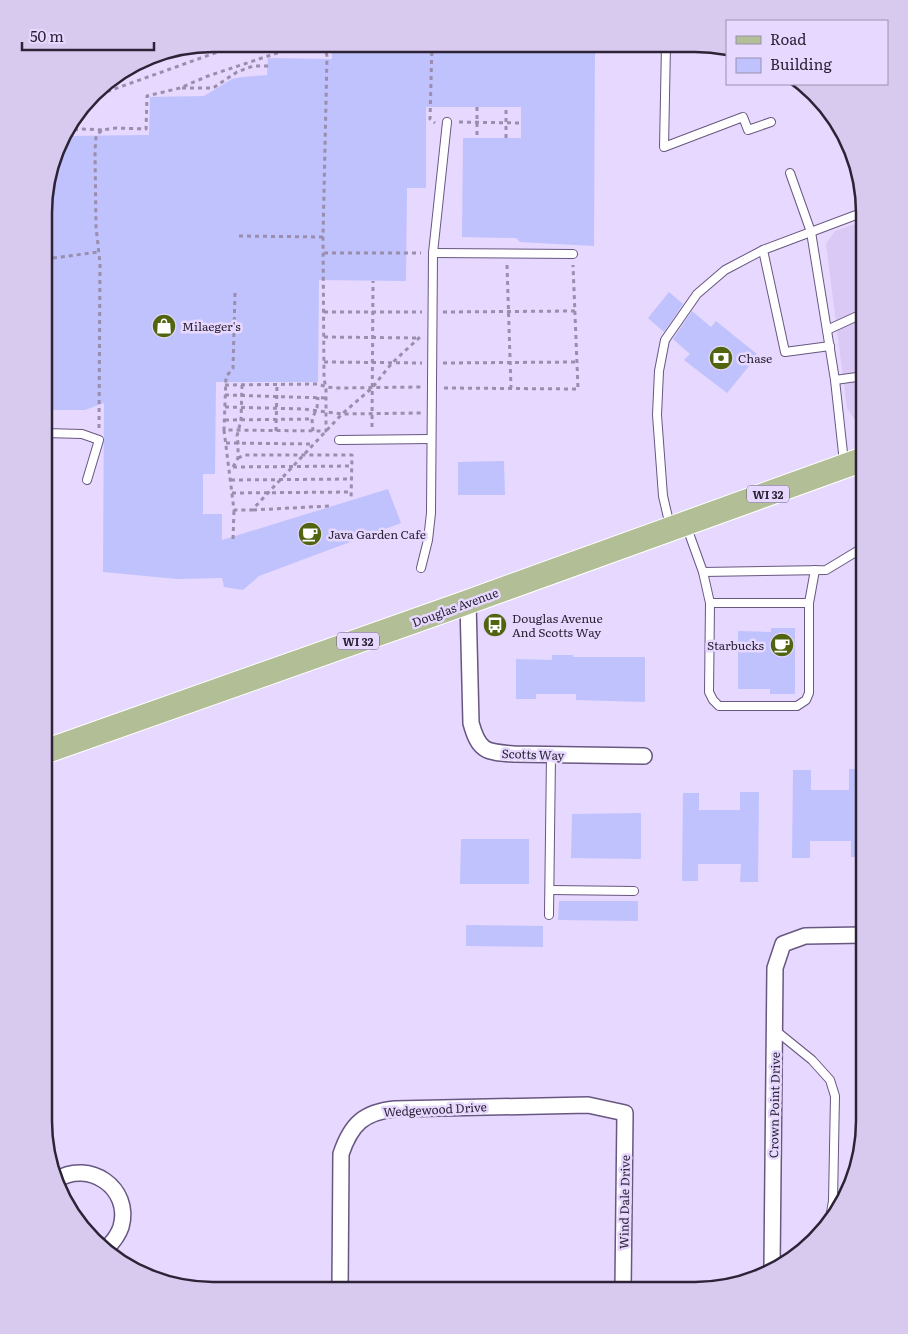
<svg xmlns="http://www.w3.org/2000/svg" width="908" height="1334" viewBox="0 0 908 1334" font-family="Literata,serif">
<rect width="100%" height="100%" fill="#e7d8ff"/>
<path fill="#dac9f4" d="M864 221V417L855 420 847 408 826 244 835 231Z"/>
<g fill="#bfc2fd">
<path d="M332 44 595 45 594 246 520 242 516 238 462 237 463 138H521V107H426V188H407L406 281 319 280 318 382H216L215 474H203V514H222V540L388 489 401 523 259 576 243 590 224 587 222 578 177 579 103 572 104 403 85 410H45V191L64 136 149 135 150 97 204 96 232 79 242 77 267 75 268 58 332 59Z"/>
<path d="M669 292 683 304 664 332 648 318Z"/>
<path d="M692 311 711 327 716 321 758 355 727 393 684 360 690 354 673 339Z"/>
<path d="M504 461 505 495H458V462Z"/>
<path d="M771 628H795V694H770V689H738V631L771 632Z"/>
<path d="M552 655H573V657H645V702L576 700V694H536V699H516V659L552 660Z"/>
<path d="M849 769H864V857H851V841H810V858H792L793 770H811V790H849Z"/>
<path d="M740 792H759L758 882H740L741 864H698V881H682L683 793H699V810H740Z"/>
<path d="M641 813V859L571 858 572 814Z"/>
<path d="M461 839H529V884H460Z"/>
<path d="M559 901H638V921L558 920Z"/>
<path d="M466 925 543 926V947L466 946Z"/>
</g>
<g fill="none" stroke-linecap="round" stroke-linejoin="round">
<g stroke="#685781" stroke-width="10">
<g id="lane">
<path d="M666 45 664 147 743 117 748 130 771 122"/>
<path d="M790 173 811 232 835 380 844 462"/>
<path d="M433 253 573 254"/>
<path d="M827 330 864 313"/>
<path d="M830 346 785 352 763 250 864 212"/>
<path d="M835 380 864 376"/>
<path d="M45 433 82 434 99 440 87 480"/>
<path d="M339 440 431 439"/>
<path d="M686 525 703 572 826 570 864 547"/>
<path d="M670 526 663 496 657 415 659 371 665 340 697 294 725 270 763 250"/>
<path d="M421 568 428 540 431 513 433 253 447 122"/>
<path d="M703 572 710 603H809"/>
<path d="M710 603 709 692 713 700 719 706H797L806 700 809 693V603L815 570"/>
<path d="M550 890 634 891"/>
<path d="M549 915 551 755"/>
<path d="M775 1030 812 1060 830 1080 835 1096 833 1201 829 1224"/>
</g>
</g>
<g stroke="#685781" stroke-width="18">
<g id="street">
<path d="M468 602 471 723C479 752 486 752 514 754L644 756"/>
<path d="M56 1180C89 1159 132 1188 121 1227 118 1236 112 1243 106 1249"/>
<path d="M772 1268 775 968 783 944 805 936 864 935"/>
<path d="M340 1289 341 1154C351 1124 364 1112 395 1109L588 1105 625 1113 623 1290"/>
</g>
</g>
<g stroke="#fff" stroke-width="26">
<path id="primary" d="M44 752 468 602 864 459"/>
</g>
<g stroke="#9a8eac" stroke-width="3" stroke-dasharray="4 4" stroke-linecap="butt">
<path d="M432 44 430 119 435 123"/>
<path d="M296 48H325L329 44"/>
<path d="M182 88H213L237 72 253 66H268"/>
<path d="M92 97 240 44"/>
<path d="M477 107V138"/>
<path d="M459 122 521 123"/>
<path d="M66 131 83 129 102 130"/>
<path d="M506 138V107"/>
<path d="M239 236 323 237"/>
<path d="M324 253H421"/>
<path d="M45 259 99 252"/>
<path d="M507 265 511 388"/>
<path d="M235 293 233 368 226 377 224 430 326 431V389L324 378 323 237 327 56 325 48"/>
<path d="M324 312H422"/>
<path d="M443 312 575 311"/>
<path d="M324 337 420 338"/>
<path d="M324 362 422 363"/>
<path d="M443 363 577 362"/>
<path d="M225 385 319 384 326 387 338 388 421 387"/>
<path d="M444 388 578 389 573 265"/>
<path d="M225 395 326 398"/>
<path d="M225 407 304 409 342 414 421 413"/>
<path d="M225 420 312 419"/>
<path d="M372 427 373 281"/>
<path d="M99 428 100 263 96 227 95 151 96 136 102 130 116 128 146 129 147 96 180 88 208 76 304 44"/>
<path d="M224 430 234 510H252L342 414 372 388 392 363 420 337"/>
<path d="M276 431 277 384"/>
<path d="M313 431 312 419 317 408 318 397"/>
<path d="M226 443 314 444"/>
<path d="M238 458 245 455H352L351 500"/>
<path d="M233 467 352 466"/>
<path d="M233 467 238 458V443L237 436 241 420 242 385"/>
<path d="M231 480 352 479"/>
<path d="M232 493 352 492"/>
<path d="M253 510 329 506"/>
<path d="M233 539 234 510"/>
</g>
<use href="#lane" stroke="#fff" stroke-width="8"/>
<use href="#street" stroke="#fff" stroke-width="15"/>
<use href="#primary" stroke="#b2be95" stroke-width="24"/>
</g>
<defs>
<g id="shop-disc" transform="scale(1.25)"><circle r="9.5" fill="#516511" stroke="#e7d8ff"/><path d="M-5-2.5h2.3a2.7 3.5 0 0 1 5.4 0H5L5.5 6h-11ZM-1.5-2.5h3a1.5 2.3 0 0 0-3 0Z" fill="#fff"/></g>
<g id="bank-disc" transform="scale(1.25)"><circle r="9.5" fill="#516511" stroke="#e7d8ff"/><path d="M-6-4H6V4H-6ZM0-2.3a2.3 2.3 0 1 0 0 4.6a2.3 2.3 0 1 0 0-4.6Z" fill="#fff"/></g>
<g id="cafe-disc" transform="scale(1.25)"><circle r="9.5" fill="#516511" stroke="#e7d8ff"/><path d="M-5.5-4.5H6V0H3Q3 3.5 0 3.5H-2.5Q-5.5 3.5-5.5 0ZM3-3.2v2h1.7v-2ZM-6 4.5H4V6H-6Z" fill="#fff"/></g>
<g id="bus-disc" transform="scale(1.25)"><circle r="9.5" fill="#516511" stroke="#e7d8ff"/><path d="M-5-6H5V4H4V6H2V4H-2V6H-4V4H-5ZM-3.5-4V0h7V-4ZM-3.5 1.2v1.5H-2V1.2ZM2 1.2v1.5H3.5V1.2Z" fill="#fff"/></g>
</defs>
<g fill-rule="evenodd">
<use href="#shop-disc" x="164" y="326"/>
<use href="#bank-disc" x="721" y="358"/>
<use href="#cafe-disc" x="310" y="534"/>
<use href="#bus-disc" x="495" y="625"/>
<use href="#cafe-disc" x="782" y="645"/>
</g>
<g text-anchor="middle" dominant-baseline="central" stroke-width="5" stroke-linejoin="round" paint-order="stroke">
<g fill="#e7d8ff" stroke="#645a72" stroke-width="1">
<rect x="747" y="485.5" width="42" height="17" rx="4"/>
<rect x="337" y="632.5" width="42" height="17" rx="4"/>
</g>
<g font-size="11" font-weight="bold" fill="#2c2436">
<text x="768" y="494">WI 32</text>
<text x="358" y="641">WI 32</text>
</g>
<g font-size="12" fill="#2c2436" stroke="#e7d8ff" text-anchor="start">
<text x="182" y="326">Milaeger's</text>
<text x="738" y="358">Chase</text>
<text x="328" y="534">Java Garden Cafe</text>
<text x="512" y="618">Douglas Avenue<tspan x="512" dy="14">And Scotts Way</tspan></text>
<text x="764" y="645" text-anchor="end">Starbucks</text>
</g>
<g font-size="12" fill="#2c2436" stroke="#e7d8ff">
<text transform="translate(455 607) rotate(-20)">Douglas Avenue</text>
<text transform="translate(533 754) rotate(2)">Scotts Way</text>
<text transform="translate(774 1105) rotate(-89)">Crown Point Drive</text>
<text transform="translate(435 1109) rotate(-3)">Wedgewood Drive</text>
<text transform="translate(624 1202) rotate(-89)">Wind Dale Drive</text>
</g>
</g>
<path d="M0 0H908V1334H0ZM213 52H695A161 161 0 0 1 856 213V1121A161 161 0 0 1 695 1282H213A161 161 0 0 1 52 1121V213A161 161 0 0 1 213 52Z" fill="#d8caef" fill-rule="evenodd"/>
<path fill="none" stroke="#2c2436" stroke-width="2.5" d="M213 52H695A161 161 0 0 1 856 213V1121A161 161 0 0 1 695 1282H213A161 161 0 0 1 52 1121V213A161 161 0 0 1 213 52Z"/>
<rect x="726" y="20" width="162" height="65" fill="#e7d8ff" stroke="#9c90af"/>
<rect x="736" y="36" width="25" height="8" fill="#b2be95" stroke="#9c90af"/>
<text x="770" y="45" font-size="15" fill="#2c2436">Road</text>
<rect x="736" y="58" width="25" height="15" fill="#bfc2fd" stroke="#9c90af"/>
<text x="770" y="70" font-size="15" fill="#2c2436">Building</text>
<path d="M22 42v8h132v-8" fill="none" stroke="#2c2436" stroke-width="2.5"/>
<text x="30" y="42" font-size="15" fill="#2c2436" stroke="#e7d8ff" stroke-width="4" paint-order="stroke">50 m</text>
</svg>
